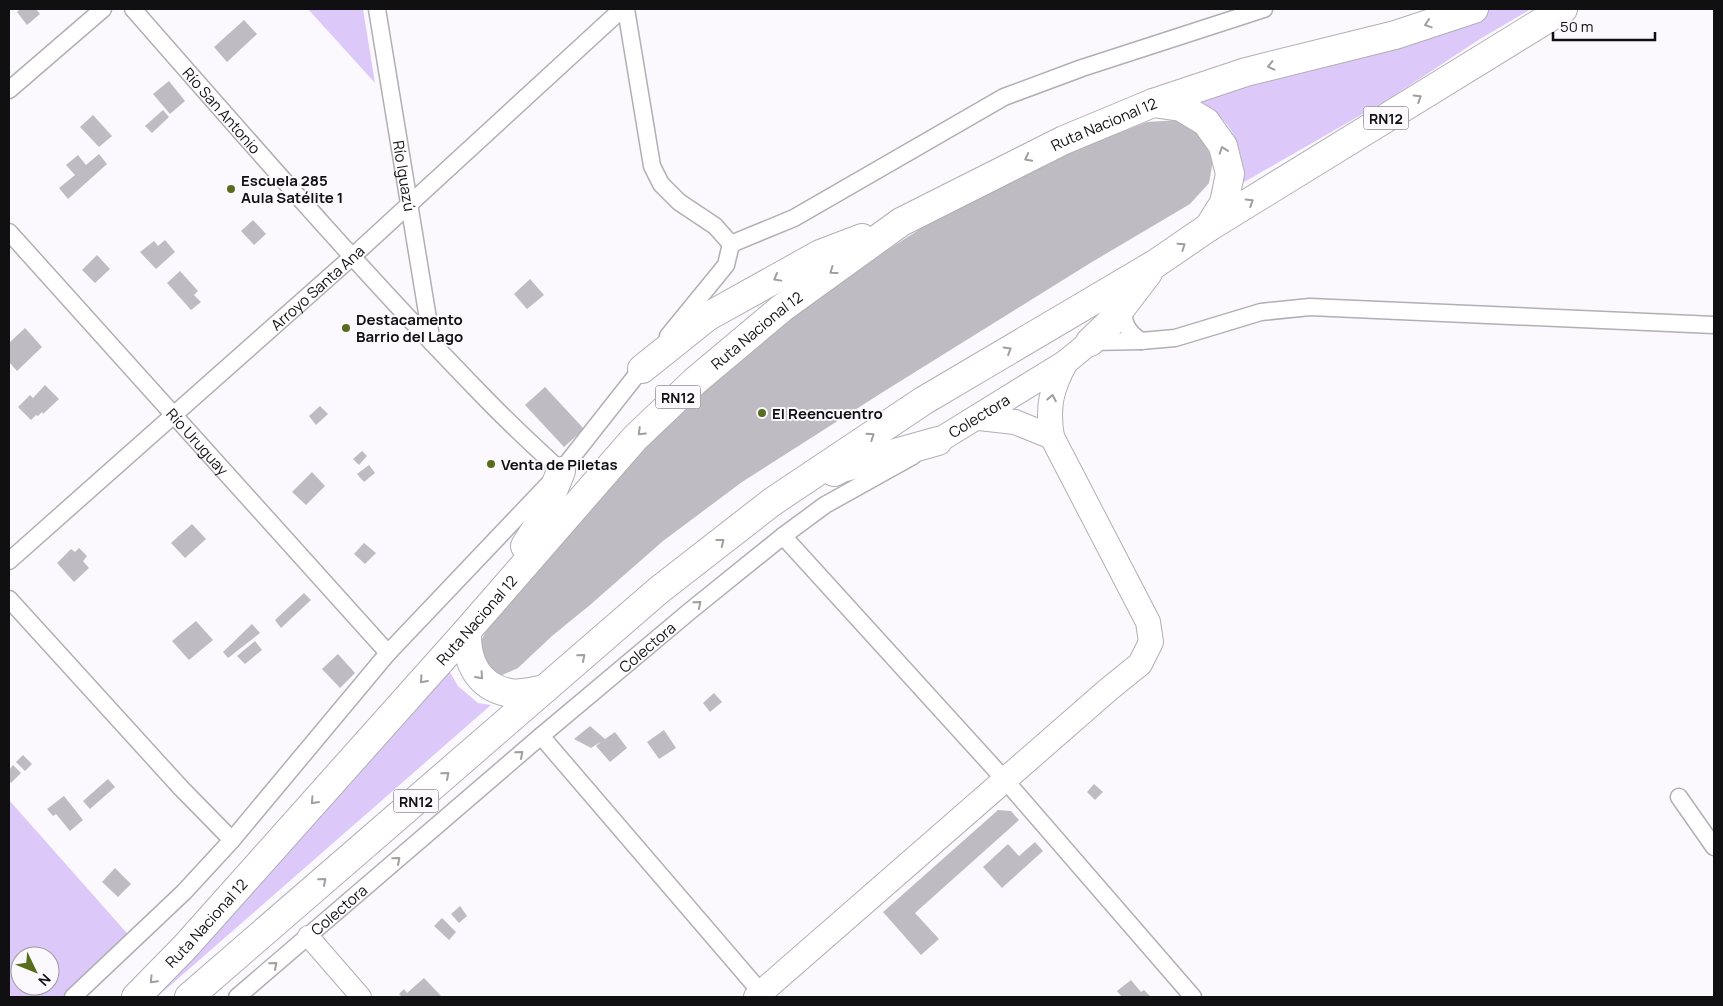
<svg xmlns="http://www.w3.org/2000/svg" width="1723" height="1006" viewBox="0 0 1723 1006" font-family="Manrope,sans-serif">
<rect width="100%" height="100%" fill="#fbf9fe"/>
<g fill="#ddc8fa" fill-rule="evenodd">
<path d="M308 9H363L375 83Z"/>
<path d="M1489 9H1531L1480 39 1392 97 1239 185C1240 177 1242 166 1241 158 1237 129 1218 110 1193 99L1462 21Z"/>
<path d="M448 669 458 686 478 703 491 705 157 997H147Z"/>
<path d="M9 800 133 940 68 997H9ZM20 956H50V986H20Z"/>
</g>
<g fill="#bebbc3">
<path d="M20 9H36L40 14 27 25 17 12Z"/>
<path d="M244 20 257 34 227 62 214 47Z"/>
<path d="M169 81 185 101 170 114 153 94Z"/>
<path d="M163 110 169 117 152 133 145 126Z"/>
<path d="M93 115 112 136 99 147 80 127Z"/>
<path d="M1180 120 1200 136 1213 160 1209 183 1190 204 1092 262 883 392 742 482 663 541 590 605 552 636 518 668 502 675 481 663 480 643 491 621 651 434 797 309 881 254 953 208 1046 161 1147 122Z"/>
<path d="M99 154 107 164 68 199 59 188 75 175 66 165 78 155 86 165Z"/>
<path d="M253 220 266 234 254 245 241 231Z"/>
<path d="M165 240 175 252 156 269 140 252 154 241 158 246Z"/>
<path d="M97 255 110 269 95 283 82 270Z"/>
<path d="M180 271 198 291 194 295 201 302 191 310 167 283Z"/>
<path d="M530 279 544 295 527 309 514 294Z"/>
<path d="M25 328 42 347 17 371 9 362V343Z"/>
<path d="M45 385 59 399 43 414 42 412 38 416 36 415 31 420 18 407 30 395 33 398Z"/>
<path d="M545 387 584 429 564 447 525 405Z"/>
<path d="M320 406 328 414 316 425 309 416Z"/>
<path d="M362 451 367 456 359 465 353 459Z"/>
<path d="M369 465 375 473 364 482 357 474Z"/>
<path d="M312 472 325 486 306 505 292 492Z"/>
<path d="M192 524 206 539 185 558 171 543Z"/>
<path d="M364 543 376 553 365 564 354 554Z"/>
<path d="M79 548 87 556 83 561 89 568 74 582 57 563 71 549 75 552Z"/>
<path d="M304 593 311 600 281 628 275 620Z"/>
<path d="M196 621 213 640 189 660 172 641Z"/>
<path d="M252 624 260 633 228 658 223 652Z"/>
<path d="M255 641 262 650 245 664 237 656Z"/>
<path d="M338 654 355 673 340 688 322 669Z"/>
<path d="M714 693 722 702 710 712 703 703Z"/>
<path d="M590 726 605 739 615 732 627 748 610 762 596 746 602 741 591 748 574 739Z"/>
<path d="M664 730 676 748 659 759 647 742Z"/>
<path d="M23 755 32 764 25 771 16 762Z"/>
<path d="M13 765 21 773 11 783 9 781V770Z"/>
<path d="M108 779 115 787 90 809 83 801Z"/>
<path d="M1094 784 1103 792 1095 800 1087 792Z"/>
<path d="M64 796 83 820 70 831 56 814 53 816 47 809Z"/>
<path d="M998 810 1011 811 1019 820 915 913 939 939 921 955 883 912Z"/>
<path d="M1035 842 1043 851 1002 888 983 867 1008 844 1019 856Z"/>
<path d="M115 868 131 884 118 897 102 882Z"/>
<path d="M460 906 467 916 459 923 451 914Z"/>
<path d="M442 918 456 932 449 940 434 926Z"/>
<path d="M424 978 442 997H402L399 994 404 989 407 993Z"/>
<path d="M1131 980 1141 992 1144 990 1151 997H1122L1117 991Z"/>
</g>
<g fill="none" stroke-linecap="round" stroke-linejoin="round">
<g stroke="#b1aeb6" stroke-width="19">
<g id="minor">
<path id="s1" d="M133 9C248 140 363 273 485 398 509 423 535 447 561 471"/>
<path id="s2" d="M377 9 432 343"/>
<path d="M626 9 652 166 661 184 679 202 715 226 731 244 726 265 668 336"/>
<path d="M9 90 103 9"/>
<path id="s3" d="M9 232 388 653"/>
<path d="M731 244 794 218 1004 97 1082 68 1264 9"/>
<path d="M1125 304C1121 321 1127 332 1141 341"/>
<path d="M1090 342 1141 341 1175 338 1261 312 1310 307 1714 325"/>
<path d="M783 536 1005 780 1193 997"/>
<path id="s4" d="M9 561 353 256 622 9"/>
<path d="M9 599 181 788 232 840"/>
<path d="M541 736 765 997"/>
<path d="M1679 797 1714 847"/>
<path d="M73 997 184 892 232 840 388 653 561 471 646 363"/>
<path id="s5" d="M237 997 541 736 690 611 783 536 825 505 913 456"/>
</g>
</g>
<g stroke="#b1aeb6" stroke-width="22">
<path id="tertiary" d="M308 936 361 997"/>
</g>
<g stroke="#b1aeb6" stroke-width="26">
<g id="secondary">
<path d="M979 418 1015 422 1052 437"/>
<path id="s6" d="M938 441 1066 362 1090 342"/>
<path d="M756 997 1109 689 1140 664 1151 642 1148 622 1052 437C1047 407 1051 389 1066 362"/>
</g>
</g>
<g stroke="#b1aeb6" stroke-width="30">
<g id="trunk">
<path d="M1153 103 1181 107 1206 122 1223 146 1230 174 1224 203 1209 227"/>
<path d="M1090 342 1109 324 1148 273"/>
<path d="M642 369 707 317 820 254 862 238"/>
<path d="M834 472 842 468 938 441"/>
<path d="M525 546 541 521 561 471"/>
<path d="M467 631C466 661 477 687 510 693 521 695 534 691 545 689"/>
<path id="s7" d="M136 997 185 947 467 631 635 438 695 381 782 308 901 222 1064 140 1153 103 1246 72 1395 35 1474 9"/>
<path d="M189 997 659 590 772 502 923 401 1155 264 1209 227 1563 9"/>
</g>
</g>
<use href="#minor" stroke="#fff" stroke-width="16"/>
<use href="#tertiary" stroke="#fff" stroke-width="20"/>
<use href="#secondary" stroke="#fff" stroke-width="24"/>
<use href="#trunk" stroke="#fff" stroke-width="28"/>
</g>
<defs><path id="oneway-chevron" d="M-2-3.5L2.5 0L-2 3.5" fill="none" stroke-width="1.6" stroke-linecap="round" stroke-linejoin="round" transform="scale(1.25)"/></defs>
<g stroke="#9f9fa0">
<use href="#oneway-chevron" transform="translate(1428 24) rotate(162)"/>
<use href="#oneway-chevron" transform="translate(1271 66) rotate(167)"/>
<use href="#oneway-chevron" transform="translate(1418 98) rotate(-32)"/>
<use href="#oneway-chevron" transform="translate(1223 150) rotate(-109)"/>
<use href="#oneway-chevron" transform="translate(1028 158) rotate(153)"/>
<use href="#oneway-chevron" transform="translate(1250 202) rotate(-32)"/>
<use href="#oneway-chevron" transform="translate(1182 246) rotate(-34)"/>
<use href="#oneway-chevron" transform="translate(833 271) rotate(144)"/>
<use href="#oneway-chevron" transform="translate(777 278) rotate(151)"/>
<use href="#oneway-chevron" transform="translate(1008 350) rotate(-31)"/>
<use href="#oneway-chevron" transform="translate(1052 398) rotate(-79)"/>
<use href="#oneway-chevron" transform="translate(641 432) rotate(136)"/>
<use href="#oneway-chevron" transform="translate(871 436) rotate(-34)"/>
<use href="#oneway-chevron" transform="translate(721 542) rotate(-38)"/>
<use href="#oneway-chevron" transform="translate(698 604) rotate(-39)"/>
<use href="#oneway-chevron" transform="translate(582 657) rotate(-41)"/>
<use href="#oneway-chevron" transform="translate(480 676) rotate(48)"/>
<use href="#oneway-chevron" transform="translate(423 680) rotate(132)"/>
<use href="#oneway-chevron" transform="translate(520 754) rotate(-41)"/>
<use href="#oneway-chevron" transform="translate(446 775) rotate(-41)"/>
<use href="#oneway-chevron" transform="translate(314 801) rotate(132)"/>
<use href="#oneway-chevron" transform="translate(397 860) rotate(-41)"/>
<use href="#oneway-chevron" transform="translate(323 881) rotate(-41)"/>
<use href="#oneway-chevron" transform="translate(274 965) rotate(-41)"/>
<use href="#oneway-chevron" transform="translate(153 980) rotate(134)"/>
</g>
<g fill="#576d1d" stroke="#fbf9fe" stroke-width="2">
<circle cx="231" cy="189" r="5"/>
<circle cx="346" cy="328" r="5"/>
<circle cx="762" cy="413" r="5"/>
<circle cx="491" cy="464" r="5"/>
</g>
<g text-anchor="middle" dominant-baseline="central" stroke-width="4" stroke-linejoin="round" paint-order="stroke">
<g fill="#fbf9fe" stroke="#565559" stroke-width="1">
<rect x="1363.5" y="106.5" width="45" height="23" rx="4"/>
<rect x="655.5" y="385.5" width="45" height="23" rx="4"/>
<rect x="393.5" y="789.5" width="45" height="23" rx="4"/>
</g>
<g font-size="14" font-weight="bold" fill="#100f12">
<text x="1386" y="118">RN12</text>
<text x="678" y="397">RN12</text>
<text x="416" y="801">RN12</text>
</g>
<g font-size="15" fill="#100f12" stroke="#fbf9fe">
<text stroke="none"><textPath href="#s1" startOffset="135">Río San Antonio</textPath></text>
<text stroke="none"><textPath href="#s7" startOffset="1318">Ruta Nacional 12</textPath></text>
<text stroke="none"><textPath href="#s2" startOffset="169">Río Iguazú</textPath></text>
<text stroke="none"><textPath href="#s4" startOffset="412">Arroyo Santa Ana</textPath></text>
<text stroke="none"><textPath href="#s7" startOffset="912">Ruta Nacional 12</textPath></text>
<text stroke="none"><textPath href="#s6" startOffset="48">Colectora</textPath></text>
<text stroke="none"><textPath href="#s3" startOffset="282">Río Uruguay</textPath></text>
<text stroke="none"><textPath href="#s7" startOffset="508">Ruta Nacional 12</textPath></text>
<text stroke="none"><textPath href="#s5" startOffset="539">Colectora</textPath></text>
<text stroke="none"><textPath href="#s5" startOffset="134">Colectora</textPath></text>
<text stroke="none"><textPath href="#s7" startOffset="102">Ruta Nacional 12</textPath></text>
</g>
<g font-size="15" font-weight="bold" fill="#100f12" stroke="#fbf9fe" text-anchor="start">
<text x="241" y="180">Escuela 285<tspan x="241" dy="17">Aula Satélite 1</tspan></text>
<text x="356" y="319">Destacamento<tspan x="356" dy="17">Barrio del Lago</tspan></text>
<text x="772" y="413">El Reencuentro</text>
<text x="501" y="464">Venta de Piletas</text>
</g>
</g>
<rect width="1723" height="1006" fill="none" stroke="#100f12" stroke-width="20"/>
<g transform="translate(35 971) rotate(133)"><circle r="24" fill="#fbf9fe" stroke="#9d9ba0"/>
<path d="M0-4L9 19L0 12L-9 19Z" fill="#576d1d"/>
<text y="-8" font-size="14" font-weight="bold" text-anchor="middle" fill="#100f12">N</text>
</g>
<path d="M1553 32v8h102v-8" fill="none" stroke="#100f12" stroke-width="2.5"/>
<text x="1560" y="32" font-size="15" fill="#100f12" stroke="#fbf9fe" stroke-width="4" paint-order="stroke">50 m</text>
</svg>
